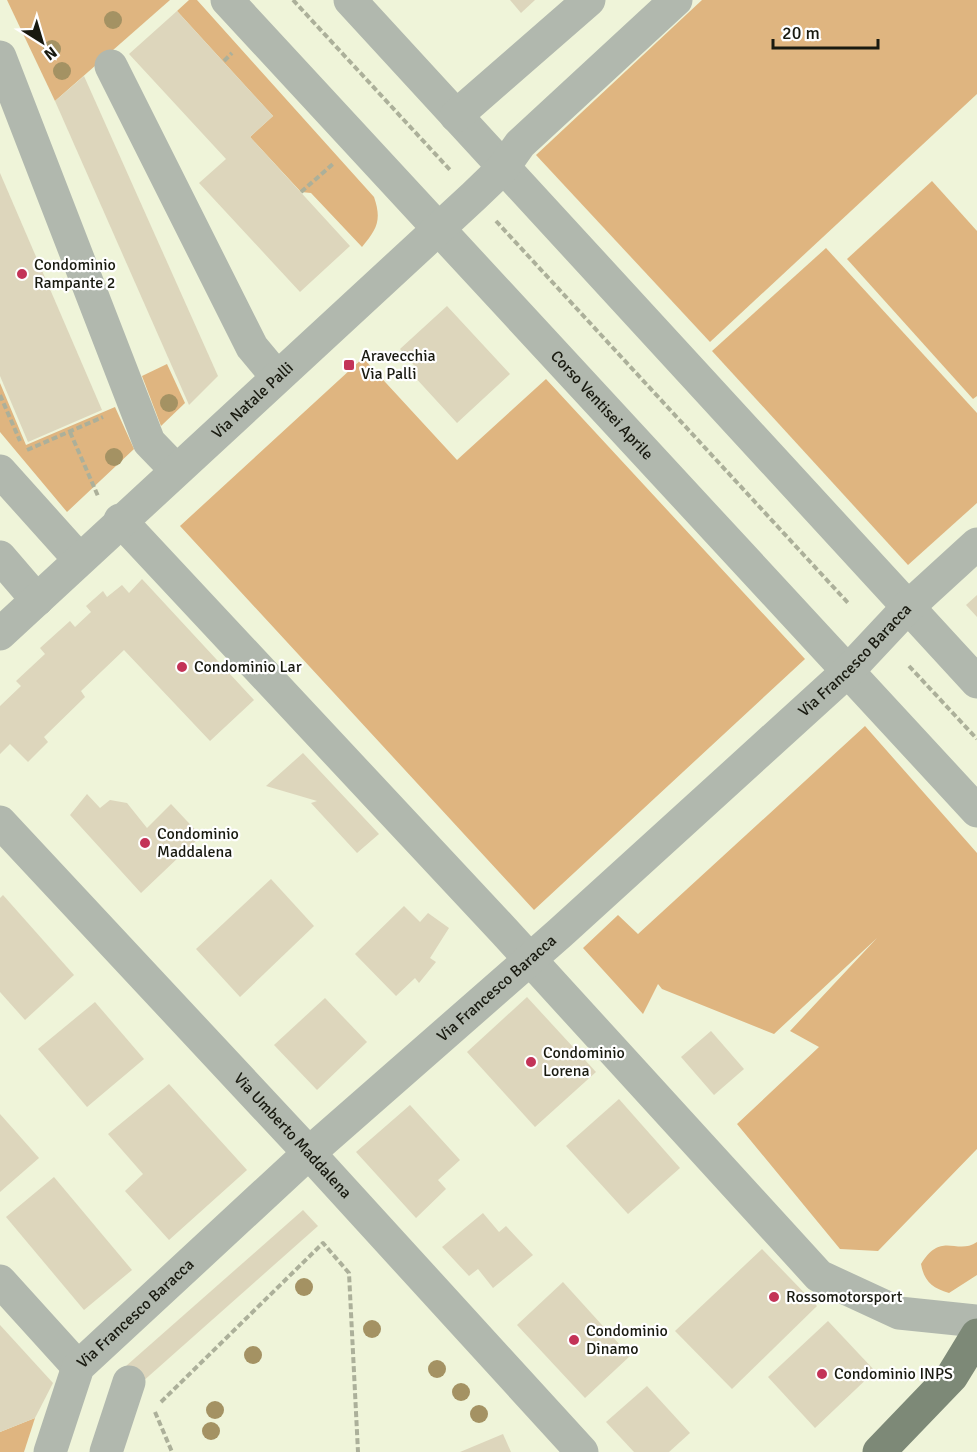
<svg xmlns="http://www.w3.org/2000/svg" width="977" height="1452" viewBox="0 0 977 1452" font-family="Signika,sans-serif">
<rect width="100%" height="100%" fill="#eff4d9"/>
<g fill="#dfb580">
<path d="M7 0H170L55 101Z"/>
<path d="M189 0H197L374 197C382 220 377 229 362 247L311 193 301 192 250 137 273 116 177 11Z"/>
<path d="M702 0H977V94L710 342 536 155Z"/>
<path d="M932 181 977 231V396L973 399 847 259Z"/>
<path d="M826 248 977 413V503L908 565 712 351Z"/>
<path d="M363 358 457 460 546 379 805 659 534 910 180 526Z"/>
<path d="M167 364 185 403 161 426 142 376Z"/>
<path d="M0 383 26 445 115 407 134 449 67 512 0 432Z"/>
<path d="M865 726 977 853V1149L878 1251 840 1249 737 1124 819 1047 790 1031 877 938 774 1034 662 989 658 984 643 1014 583 948 618 915 638 934Z"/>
<path d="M977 1242V1275L949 1293C932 1288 924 1281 921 1264 942 1230 956 1256 977 1242Z"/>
<path d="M35 1418 24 1452H0V1432Z"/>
</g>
<g fill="#ddd6bc">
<path d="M510 0H535L521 13Z"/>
<path d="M177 11 273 116 250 137 350 246 300 292 199 183 226 159 129 54Z"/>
<path d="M84 76 218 376 189 405 55 101Z"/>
<path d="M0 173 102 410 28 442 0 376Z"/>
<path d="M447 306 510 374 457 423 413 375 418 370 400 349Z"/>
<path d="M142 579 254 700 210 741 124 650 81 691 85 697 44 737 48 742 28 762 10 744 0 754V706L21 686 16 681 45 654 40 648 70 621 75 627 91 612 86 606 103 591 107 597 122 585 129 593Z"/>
<path d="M977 595V617L966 605Z"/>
<path d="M303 753 379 834 357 853 311 803 317 801 266 786Z"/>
<path d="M87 794 100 808 110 800 127 803 147 828 171 804 201 836 141 893 70 815Z"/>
<path d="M271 879 314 926 240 997 196 949Z"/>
<path d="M3 895 74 975 25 1020 0 992V898Z"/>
<path d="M404 906 420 922 428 913 449 928 430 958 436 962 419 983 415 978 396 996 355 954Z"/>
<path d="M527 997 596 1072 535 1127 467 1052Z"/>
<path d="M325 998 367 1042 317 1090 274 1045Z"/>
<path d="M95 1002 144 1059 87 1107 38 1049Z"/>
<path d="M711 1031 744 1069 714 1095 681 1057Z"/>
<path d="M169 1084 247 1170 169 1240 125 1191 143 1174 108 1134Z"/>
<path d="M619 1099 680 1168 628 1214 566 1146Z"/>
<path d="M410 1105 460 1160 438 1180 446 1189 416 1218 356 1152Z"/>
<path d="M0 1114 39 1158 0 1192Z"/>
<path d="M54 1177 132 1270 84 1310 6 1217Z"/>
<path d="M303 1210 318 1226 141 1383 126 1366Z"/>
<path d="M483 1213 499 1232 506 1226 533 1255 493 1288 478 1269 469 1276 442 1247Z"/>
<path d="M762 1249 817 1306 732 1389 675 1331Z"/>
<path d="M563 1282 630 1356 585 1398 517 1325Z"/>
<path d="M828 1321 875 1371 815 1428 768 1377Z"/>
<path d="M0 1325 53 1383 35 1418 0 1432Z"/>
<path d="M647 1386 690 1433 669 1452H634L606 1422Z"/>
<path d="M503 1434 511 1452H460Z"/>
</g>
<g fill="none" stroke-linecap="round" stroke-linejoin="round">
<g stroke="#acb09a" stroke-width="4" stroke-dasharray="6 3" stroke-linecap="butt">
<path d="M293 0 451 171"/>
<path d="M224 61 232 53"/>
<path d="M301 192 333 164"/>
<path d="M496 221 849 604"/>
<path d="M0 395 20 441"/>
<path d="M70 432 98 496"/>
<path d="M27 450 103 417"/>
<path d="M909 666 977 739"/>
<path d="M161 1402 323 1243 349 1273 358 1452"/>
<path d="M155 1412 172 1452"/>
</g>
<g stroke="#b1b8ae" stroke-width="33">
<path id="s1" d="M227 0 977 811"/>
<path d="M350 0 977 682"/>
<path d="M0 57 149 442 176 470"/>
<path d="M111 66 252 347 277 377"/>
<path d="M456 116 589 0"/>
<path d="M0 471 79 559"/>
<path d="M120 520 504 931 819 1276 899 1313 977 1321"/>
<path d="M0 557 37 600"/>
<path id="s2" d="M0 634 474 196 503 168 520 144 676 0"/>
<path id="s3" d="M0 822 309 1153 582 1452"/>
<path d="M0 1281 78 1367"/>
<path id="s4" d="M50 1452 78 1367 309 1153 560 933 848 671 908 607 977 544"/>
<path d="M106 1452 129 1382"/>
</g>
<path stroke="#7d8977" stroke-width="33" d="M879 1452 952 1376 977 1335"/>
</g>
<g fill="#a49263">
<circle cx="113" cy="20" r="9"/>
<circle cx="52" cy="49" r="9"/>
<circle cx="62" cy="71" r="9"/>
<circle cx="169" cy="403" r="9"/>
<circle cx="114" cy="457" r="9"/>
<circle cx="304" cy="1287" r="9"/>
<circle cx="372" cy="1329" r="9"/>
<circle cx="253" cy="1355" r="9"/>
<circle cx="437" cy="1369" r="9"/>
<circle cx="461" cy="1392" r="9"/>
<circle cx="215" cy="1410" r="9"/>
<circle cx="479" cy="1414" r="9"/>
<circle cx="211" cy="1431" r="9"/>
</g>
<g fill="#c33357" stroke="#fff" stroke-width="2">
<circle cx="22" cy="274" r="6"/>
<rect x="343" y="359" width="12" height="12" rx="3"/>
<circle cx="182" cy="667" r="6"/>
<circle cx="145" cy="843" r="6"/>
<circle cx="531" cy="1062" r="6"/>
<circle cx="774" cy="1297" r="6"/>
<circle cx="574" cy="1340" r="6"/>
<circle cx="822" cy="1374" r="6"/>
</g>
<g text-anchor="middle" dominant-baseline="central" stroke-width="4.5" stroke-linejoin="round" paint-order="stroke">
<g font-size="16" fill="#191a10" stroke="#fff" text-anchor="start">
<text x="34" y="265">Condominio<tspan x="34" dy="18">Rampante 2</tspan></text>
<text x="361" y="356">Aravecchia<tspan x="361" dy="18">Via Palli</tspan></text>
<text x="194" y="667">Condominio Lar</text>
<text x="157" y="834">Condominio<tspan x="157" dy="18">Maddalena</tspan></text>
<text x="543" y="1053">Condominio<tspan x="543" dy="18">Lorena</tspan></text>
<text x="786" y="1297">Rossomotorsport</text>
<text x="586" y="1331">Condominio<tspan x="586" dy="18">Dinamo</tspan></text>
<text x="834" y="1374">Condominio INPS</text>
</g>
<g font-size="16" fill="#191a10" stroke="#fff">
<text stroke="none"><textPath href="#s2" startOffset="344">Via Natale Palli</textPath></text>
<text stroke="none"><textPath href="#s1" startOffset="552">Corso Ventisei Aprile</textPath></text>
<text stroke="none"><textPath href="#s4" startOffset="1140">Via Francesco Baracca</textPath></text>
<text stroke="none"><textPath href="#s4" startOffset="654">Via Francesco Baracca</textPath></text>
<text stroke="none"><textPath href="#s3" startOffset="429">Via Umberto Maddalena</textPath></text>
<text stroke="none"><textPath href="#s4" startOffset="168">Via Francesco Baracca</textPath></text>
</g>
</g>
<g transform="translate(42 42) rotate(143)" stroke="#ffffff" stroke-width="4.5" paint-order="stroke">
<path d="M0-4.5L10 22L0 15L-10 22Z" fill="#191a10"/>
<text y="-9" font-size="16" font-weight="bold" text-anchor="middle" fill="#191a10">N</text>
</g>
<path d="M773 39v9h105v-9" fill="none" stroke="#191a10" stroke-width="3"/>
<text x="782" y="39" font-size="18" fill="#191a10" stroke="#ffffff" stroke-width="4.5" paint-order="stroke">20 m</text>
</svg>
